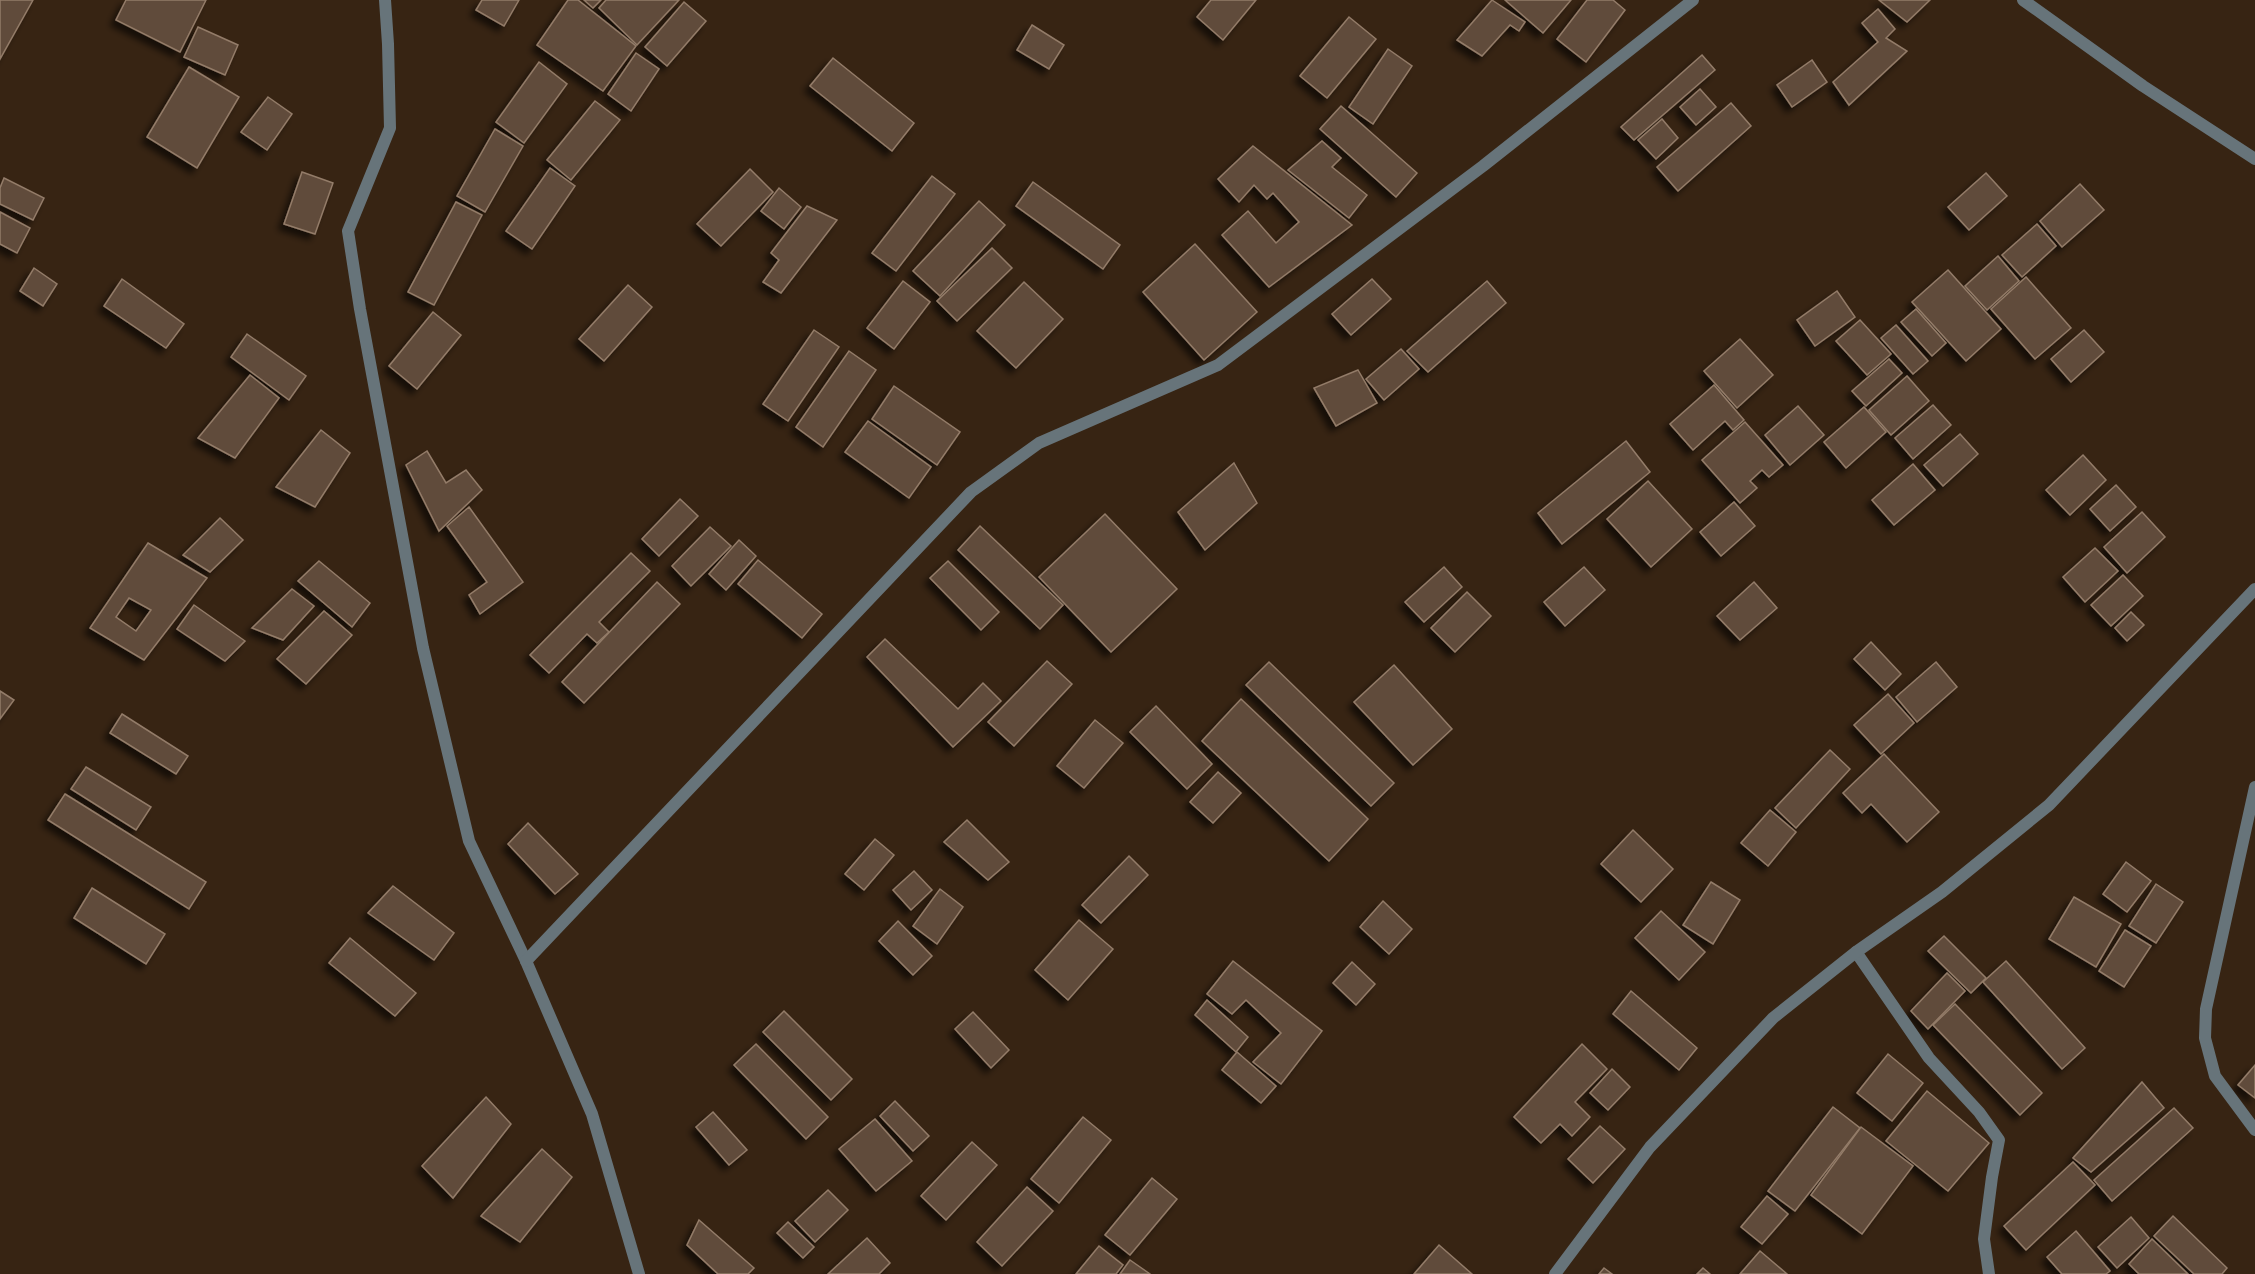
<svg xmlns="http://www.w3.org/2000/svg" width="2255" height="1274" viewBox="0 0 2255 1274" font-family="Helvetica,sans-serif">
<defs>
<filter id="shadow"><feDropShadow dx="-5.5" dy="5.5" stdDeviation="3" flood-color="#0009"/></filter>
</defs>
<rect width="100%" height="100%" fill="#372413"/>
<g fill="#614b3a" stroke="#937c69" stroke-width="1.5" fill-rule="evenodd" filter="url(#shadow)">
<path d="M0 0H33L0 59Z"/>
<path d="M126 0H206L180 52 116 20Z"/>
<path d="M482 0H519L504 26 476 10Z"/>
<path d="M568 0H578L636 46 603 91 537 45Z"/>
<path d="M584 0H601L593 8Z"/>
<path d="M606 0H679L637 45 599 8Z"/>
<path d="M1211 0H1256L1223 40 1197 17Z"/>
<path d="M1492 0 1525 22 1519 31 1510 25 1482 56 1457 40Z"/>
<path d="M1505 0H1571L1543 33Z"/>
<path d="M1587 0H1613L1625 10 1586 62 1557 39Z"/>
<path d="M1879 0H1930L1907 22Z"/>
<path d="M684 2 706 21 667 66 645 47Z"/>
<path d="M1878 9 1895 29 1886 38 1907 51 1849 105 1833 82 1878 42 1862 23Z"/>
<path d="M1349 17 1376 39 1327 98 1300 76Z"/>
<path d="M1032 25 1064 45 1049 69 1017 50Z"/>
<path d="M198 27 238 45 225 75 184 57Z"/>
<path d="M1388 49 1412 66 1373 124 1349 107Z"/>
<path d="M636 53 659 69 631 111 608 94Z"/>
<path d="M1702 55 1715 70 1634 140 1621 127Z"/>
<path d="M833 58 914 123 892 151 810 86Z"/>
<path d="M1812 60 1827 82 1792 107 1777 85Z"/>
<path d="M539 62 567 84 524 143 496 122Z"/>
<path d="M189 67 239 97 197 168 147 137Z"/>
<path d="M1700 89 1716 107 1696 125 1680 107Z"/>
<path d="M268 97 292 114 267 150 241 132Z"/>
<path d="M595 101 620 120 571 180 547 160Z"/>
<path d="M1731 103 1751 126 1678 191 1657 167Z"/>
<path d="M1341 106 1417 173 1396 197 1320 129Z"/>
<path d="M1662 119 1678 138 1656 159 1638 140Z"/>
<path d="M495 129 523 146 485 212 457 196Z"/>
<path d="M1322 141 1341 158 1332 167 1367 195 1349 218 1288 170Z"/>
<path d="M1253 146 1352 225 1269 287 1222 235 1248 211 1276 243 1299 222 1273 193 1267 199 1254 185 1239 202 1218 179Z"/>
<path d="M550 168 575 186 532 249 506 231Z"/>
<path d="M750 169 773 192 721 246 697 224Z"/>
<path d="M302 172 333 183 315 234 284 224Z"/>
<path d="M1986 173 2007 196 1969 230 1948 207Z"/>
<path d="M932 176 955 194 896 271 872 253Z"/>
<path d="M4 178 44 198 33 220 0 204V188Z"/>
<path d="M1033 182 1120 245 1103 269 1016 206Z"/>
<path d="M2080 184 2104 210 2062 247 2040 221Z"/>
<path d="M779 188 801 207 784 229 761 211Z"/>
<path d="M979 201 1005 225 940 296 913 271Z"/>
<path d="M456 202 482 215 434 305 408 292Z"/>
<path d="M807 206 837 220 781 293 763 282 779 260 771 253Z"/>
<path d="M0 212 30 228 17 253 0 244Z"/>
<path d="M2037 224 2056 246 2022 277 2002 255Z"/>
<path d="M1195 244 1257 312 1204 360 1143 292Z"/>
<path d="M992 248 1012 268 957 321 937 301Z"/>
<path d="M1998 256 2019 281 1987 310 1965 286Z"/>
<path d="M34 268 57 284 43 306 20 291Z"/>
<path d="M1948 270 2001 329 1966 361 1912 302Z"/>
<path d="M2026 277 2071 328 2035 359 1991 309Z"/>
<path d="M122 279 184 324 166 348 104 306Z"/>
<path d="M1372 279 1391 299 1351 335 1332 314Z"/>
<path d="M903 281 930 302 894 349 867 328Z"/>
<path d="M1487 281 1506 303 1428 372 1407 351Z"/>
<path d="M1024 282 1063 319 1016 368 977 331Z"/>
<path d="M628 285 652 307 604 361 579 339Z"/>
<path d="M1837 291 1855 317 1815 346 1797 320Z"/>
<path d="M1916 309 1946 343 1932 356 1901 322Z"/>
<path d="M433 312 461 335 417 389 389 366Z"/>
<path d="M1860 320 1891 354 1867 375 1836 341Z"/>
<path d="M1896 325 1928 361 1913 374 1881 338Z"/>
<path d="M814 330 839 347 788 421 763 404Z"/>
<path d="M2084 330 2104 352 2071 382 2051 359Z"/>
<path d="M247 334 306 376 289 400 231 357Z"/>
<path d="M1740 339 1773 375 1737 408 1704 371Z"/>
<path d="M1401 349 1419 369 1384 400 1366 379Z"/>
<path d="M849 351 876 370 823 447 796 427Z"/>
<path d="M1889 359 1902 373 1866 406 1852 391Z"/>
<path d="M1358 370 1377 403 1336 426 1314 388Z"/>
<path d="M250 375 279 398 235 458 198 438Z"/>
<path d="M1907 376 1929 401 1891 435 1869 410Z"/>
<path d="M1714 385 1744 420 1733 430 1725 421 1693 450 1670 424Z"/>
<path d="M894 386 960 432 937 465 872 419Z"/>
<path d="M1933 405 1951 425 1913 459 1895 438Z"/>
<path d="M1798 406 1824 435 1790 465 1765 435Z"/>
<path d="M1864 407 1886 432 1846 468 1824 442Z"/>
<path d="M868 421 931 467 909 498 845 452Z"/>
<path d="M1745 422 1783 465 1769 477 1762 470 1750 481 1757 488 1740 503 1702 460Z"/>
<path d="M321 430 350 453 315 507 276 487Z"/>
<path d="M1960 434 1978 454 1943 486 1924 465Z"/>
<path d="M1626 441 1650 472 1562 544 1538 513Z"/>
<path d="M427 451 446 483 466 470 482 490 439 531 406 465Z"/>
<path d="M2083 455 2106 480 2070 515 2046 490Z"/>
<path d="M1234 463 1257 503 1205 550 1178 512Z"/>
<path d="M1913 464 1935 490 1894 525 1872 500Z"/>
<path d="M1648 481 1692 529 1651 567 1607 519Z"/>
<path d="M2116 485 2136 507 2110 531 2090 509Z"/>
<path d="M680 499 698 516 659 556 642 539Z"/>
<path d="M1734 502 1755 526 1721 556 1700 532Z"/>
<path d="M469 507 523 582 480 614 469 595 487 582 447 526Z"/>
<path d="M2142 512 2165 537 2127 573 2104 547Z"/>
<path d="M1105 514 1177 589 1111 652 1039 577Z"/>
<path d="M220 518 243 540 210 572 183 555Z"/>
<path d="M980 526 1063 605 1040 629 958 550Z"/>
<path d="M710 527 731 546 691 586 672 566Z"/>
<path d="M739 540 756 556 726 590 709 574Z"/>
<path d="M148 543 207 578 144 660 90 628ZM129 598 151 610 136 631 116 617Z"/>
<path d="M2095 548 2118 571 2085 602 2063 577Z"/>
<path d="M631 553 650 571 599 622 609 632 597 643 587 634 549 673 530 655Z"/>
<path d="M758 560 822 614 802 638 738 584Z"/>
<path d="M319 561 370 603 352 627 298 581Z"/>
<path d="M948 561 999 612 981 630 930 578Z"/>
<path d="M1444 567 1462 587 1424 622 1405 602Z"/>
<path d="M1584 567 1605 590 1565 626 1544 602Z"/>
<path d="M2123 575 2143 596 2111 626 2091 605Z"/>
<path d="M657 582 680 604 584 703 562 682Z"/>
<path d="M1754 582 1777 608 1740 640 1717 616Z"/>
<path d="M292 589 314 606 283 640 252 628Z"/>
<path d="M1467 592 1491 616 1455 652 1431 628Z"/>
<path d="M194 605 245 641 225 661 177 629Z"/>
<path d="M324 611 352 635 306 684 277 659Z"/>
<path d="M2131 612 2144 625 2127 641 2115 628Z"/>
<path d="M885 639 958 709 983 683 1001 701 953 747 867 657Z"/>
<path d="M1871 642 1901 674 1885 690 1854 659Z"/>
<path d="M1047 661 1072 684 1014 746 988 722Z"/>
<path d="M1269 662 1394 783 1371 806 1246 685Z"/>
<path d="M1936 662 1957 687 1917 722 1896 697Z"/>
<path d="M1394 665 1452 729 1413 765 1354 702Z"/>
<path d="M0 691 14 700 0 719Z"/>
<path d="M1888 694 1914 723 1881 754 1854 725Z"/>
<path d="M1241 699 1368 819 1329 861 1202 741Z"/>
<path d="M1156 706 1212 764 1187 789 1130 732Z"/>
<path d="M122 714 188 756 176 774 110 733Z"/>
<path d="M1095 720 1123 743 1084 788 1057 766Z"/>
<path d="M1830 750 1850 769 1796 828 1775 808Z"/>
<path d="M1884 754 1939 812 1907 842 1871 804 1862 813 1843 793Z"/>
<path d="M86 767 151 807 136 830 71 789Z"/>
<path d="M1218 772 1241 793 1213 823 1190 802Z"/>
<path d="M65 794 206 882 189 909 48 820Z"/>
<path d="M1770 810 1796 832 1768 866 1741 843Z"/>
<path d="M967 820 1009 862 988 880 944 842Z"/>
<path d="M528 823 578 874 555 894 508 844Z"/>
<path d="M1633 830 1673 869 1641 902 1601 864Z"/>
<path d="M875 839 894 855 864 890 845 874Z"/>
<path d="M1129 856 1148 875 1101 923 1082 905Z"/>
<path d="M2126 862 2151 881 2127 912 2103 894Z"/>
<path d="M914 871 932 890 911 910 893 890Z"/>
<path d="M1711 882 1740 900 1713 944 1683 925Z"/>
<path d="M2156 884 2183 902 2156 943 2129 926Z"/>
<path d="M393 886 454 933 434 960 368 913Z"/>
<path d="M92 888 165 934 146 964 74 918Z"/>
<path d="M940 889 963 907 937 944 913 926Z"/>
<path d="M2074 897 2121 924 2096 967 2049 939Z"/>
<path d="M1383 901 1412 929 1389 954 1360 927Z"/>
<path d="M1661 911 1705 952 1679 980 1635 938Z"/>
<path d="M1079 920 1113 949 1068 1000 1035 970Z"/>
<path d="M898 921 932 956 913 975 879 941Z"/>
<path d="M2125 930 2151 946 2124 987 2099 971Z"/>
<path d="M1944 936 1986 978 1971 993 1928 951Z"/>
<path d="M350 938 416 993 395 1016 329 963Z"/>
<path d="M1233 961 1322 1031 1281 1084 1253 1062 1281 1033 1246 1000 1232 1014 1207 994Z"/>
<path d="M2006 961 2085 1048 2062 1069 1983 982Z"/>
<path d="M1352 962 1375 984 1356 1005 1333 983Z"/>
<path d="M1947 973 1965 991 1928 1029 1911 1011Z"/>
<path d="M1631 991 1697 1048 1679 1070 1613 1014Z"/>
<path d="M1207 1000 1248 1037 1236 1052 1195 1015Z"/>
<path d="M1955 1004 2042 1093 2020 1115 1933 1025Z"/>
<path d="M784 1011 852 1079 831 1100 763 1032Z"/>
<path d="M973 1012 1009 1050 991 1068 955 1029Z"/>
<path d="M756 1044 828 1117 806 1139 734 1065Z"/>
<path d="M1582 1044 1607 1069 1575 1102 1590 1117 1572 1136 1560 1124 1541 1143 1514 1117Z"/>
<path d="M1237 1052 1276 1086 1261 1103 1222 1070Z"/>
<path d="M1888 1054 1923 1083 1892 1121 1857 1093Z"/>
<path d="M2255 1065V1098L2238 1085Z"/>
<path d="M1612 1069 1630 1087 1608 1110 1590 1093Z"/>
<path d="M2142 1082 2164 1108 2091 1172 2073 1158Z"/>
<path d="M1927 1091 1989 1143 1948 1191 1886 1141Z"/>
<path d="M486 1097 511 1124 453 1198 422 1166Z"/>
<path d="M895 1101 929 1136 913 1151 880 1116Z"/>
<path d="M1833 1107 1860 1128 1795 1211 1768 1191Z"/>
<path d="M2174 1108 2193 1128 2112 1201 2094 1180Z"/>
<path d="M713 1112 747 1150 729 1165 696 1127Z"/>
<path d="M1083 1117 1111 1140 1059 1203 1031 1179Z"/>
<path d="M875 1119 912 1161 876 1191 839 1149Z"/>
<path d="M1600 1126 1625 1149 1593 1183 1568 1159Z"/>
<path d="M1861 1127 1913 1166 1862 1234 1811 1195Z"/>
<path d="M972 1142 997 1165 946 1220 921 1196Z"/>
<path d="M542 1149 572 1177 520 1242 481 1216Z"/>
<path d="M2073 1162 2095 1185 2026 1250 2004 1226Z"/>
<path d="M1152 1178 1177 1199 1130 1255 1105 1235Z"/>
<path d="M1027 1187 1053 1211 1002 1266 977 1242Z"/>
<path d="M828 1190 848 1210 815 1242 795 1221Z"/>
<path d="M1767 1196 1788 1214 1762 1244 1741 1227Z"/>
<path d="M2173 1216 2227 1268 2222 1274H2194L2154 1236Z"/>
<path d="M2131 1217 2149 1238 2117 1268 2098 1247Z"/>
<path d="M699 1220 754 1268 748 1274H718L687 1245Z"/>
<path d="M788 1222 814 1247 803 1258 777 1233Z"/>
<path d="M2076 1231 2110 1271 2106 1274H2062L2047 1257Z"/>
<path d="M867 1238 890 1263 879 1274H828Z"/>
<path d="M2152 1239 2188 1274H2139L2129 1264Z"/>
<path d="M1439 1245 1472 1274H1414Z"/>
<path d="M1099 1246 1123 1265 1116 1274H1076Z"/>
<path d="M1760 1251 1787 1274H1740Z"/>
<path d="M1130 1260 1150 1274H1120Z"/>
<path d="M1604 1268 1612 1274H1599Z"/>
<path d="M1703 1268 1710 1274H1697Z"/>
</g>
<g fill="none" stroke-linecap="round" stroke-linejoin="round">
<g stroke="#67747a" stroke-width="12">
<path d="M385 0 388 44 390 128 348 231 360 309 423 648 469 841 526 961 592 1114 639 1274"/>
<path d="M2255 787 2206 1009 2205 1038 2215 1076 2255 1130"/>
<path d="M1856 952 1929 1058 1979 1112 1999 1140 1992 1177 1984 1239 1989 1274"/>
<path d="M526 961 971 492 1039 443 1218 365 1483 166 1693 0"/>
<path d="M1555 1274 1650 1147 1773 1018 1856 952 1942 892 2049 805 2255 589"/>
</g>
<path stroke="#67747a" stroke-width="12" d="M2023 0 2143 86 2255 159"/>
</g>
</svg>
